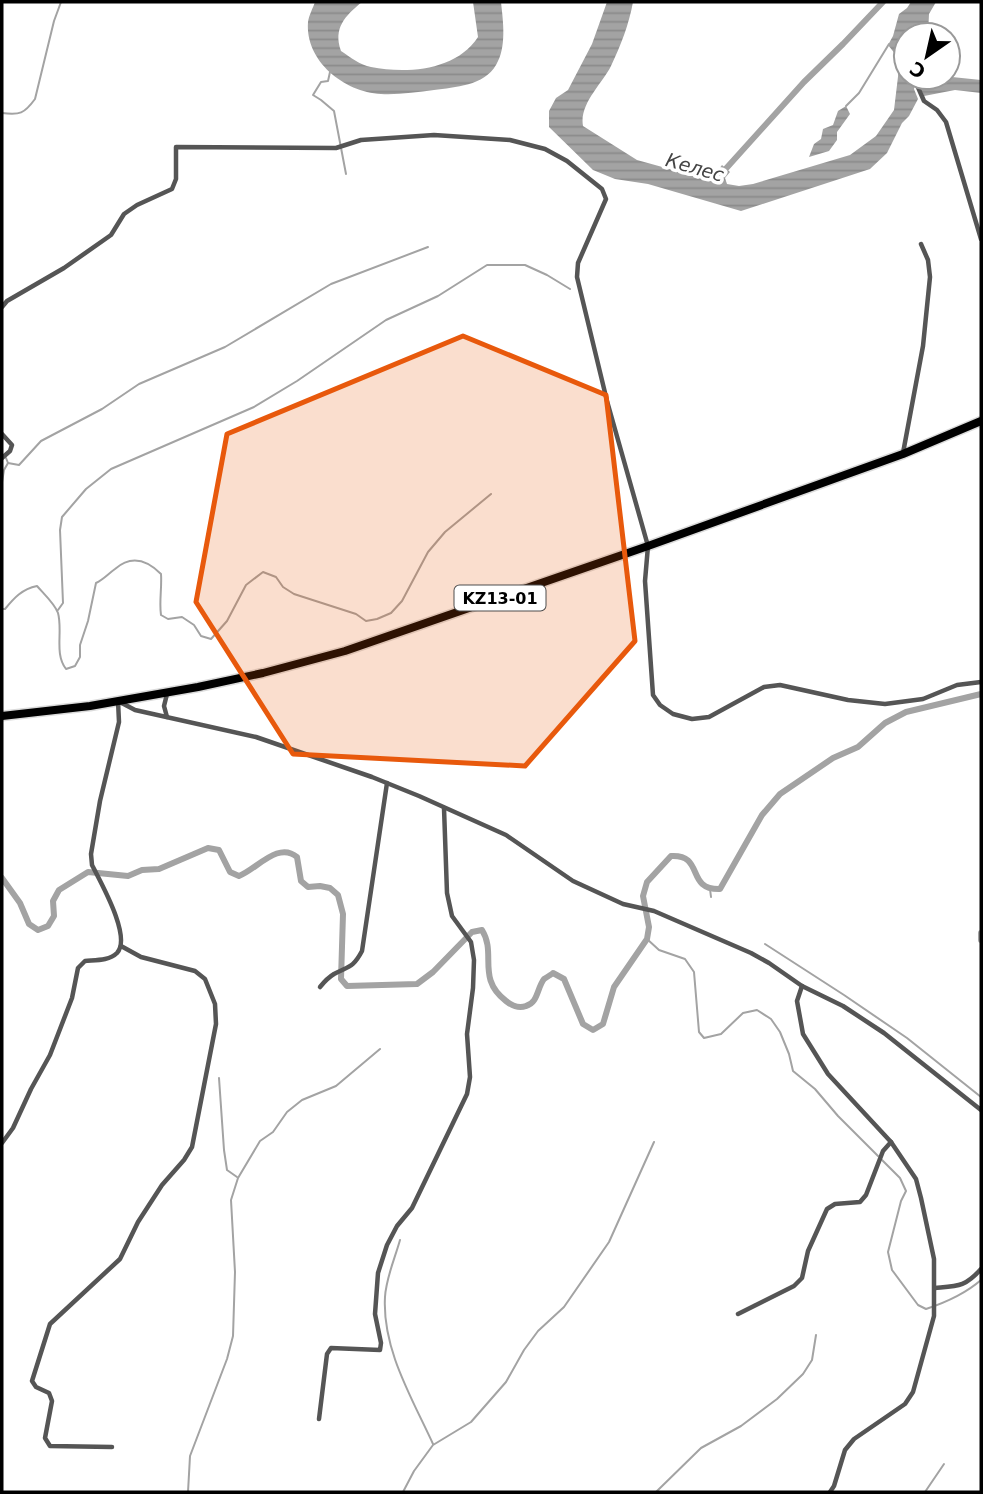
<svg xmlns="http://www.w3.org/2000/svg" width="983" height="1494" viewBox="0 0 983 1494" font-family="'DejaVu Sans',sans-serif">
<defs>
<pattern id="water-rules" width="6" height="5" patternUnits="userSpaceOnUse" patternTransform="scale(1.75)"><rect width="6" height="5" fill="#a3a3a3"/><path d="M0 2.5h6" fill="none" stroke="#8b8b8b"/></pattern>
</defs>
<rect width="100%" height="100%" fill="#fff"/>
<g fill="url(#water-rules)">
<path d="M315 2H362C345 16 333 28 341 51 350 57 360 65 371 67 406 74 456 71 478 37L473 2H501C503 21 507 47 496 65 484 86 455 87 434 90 417 92 398 95 381 94 344 92 305 61 308 22 309 15 313 8 315 2Z"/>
<path d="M607 2H633C629 24 621 45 611 66 602 84 579 104 583 126L637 160 702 178 716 173 722 165 730 172 725 178 727 184 739 186 753 184 850 155 876 136 894 110 900 60 888 45 893 36 899 14 907 8 911 2H936L929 14 928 35H906V77H916L914 89 918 99 909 116 902 123 887 153 870 169 741 211 648 184 615 179 593 170 549 127V111L556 98 568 90 592 44Z"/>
<path d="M952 77 981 80V93L955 90 924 96 920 87Z"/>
<path d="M846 106 850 114 837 132V140L829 151 809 157 814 144 821 139 823 129 833 125 838 111Z"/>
</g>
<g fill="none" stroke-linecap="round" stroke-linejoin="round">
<g stroke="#a3a3a3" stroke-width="2">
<path d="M330 72 328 81 321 82 313 95 321 100 334 111 346 174"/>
<path d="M846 106 859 93 889 44"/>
<path d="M2 113C20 115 24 114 35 99L54 21 61 2"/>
<path d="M8 463 19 465 41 441 102 409 139 384 225 347 331 284 428 247"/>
<path d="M2 482 4 470 8 463 6 458"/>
<path d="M2 609H5C14 598 22 589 37 586 44 594 55 604 58 613 63 631 54 654 66 669L75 666 80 657V645L88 621 96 583C104 579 108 574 115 569 131 555 147 560 161 574 162 588 159 602 161 615L168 619 182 617 194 625 201 636 211 639 227 621 246 585 263 572 276 577 283 587 294 594 356 614 366 621 377 619 391 613 402 601 428 552 445 532 491 494"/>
<path d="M58 610 63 603 60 530 62 517 86 489 111 469 254 407 297 381 386 320 438 296 487 265H525L547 275 570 289"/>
<path d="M710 889 711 897"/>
<path d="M647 939 659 950 685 959 694 972 699 1032 704 1038 721 1034 743 1013 757 1010 771 1019 780 1032 789 1054 793 1071 815 1089 838 1116 878 1156"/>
<path d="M765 944 844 995 907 1038 981 1097"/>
<path d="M219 1078 224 1150 227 1170 237 1177"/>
<path d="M882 1160 900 1178 906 1191 901 1201 888 1252 892 1270 918 1305 926 1309C947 1302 965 1294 981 1280"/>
<path d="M400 1240C395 1258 386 1278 385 1297 382 1349 412 1398 433 1444"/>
<path d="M188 1492 190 1456 227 1359 233 1336 235 1272 231 1200 238 1178 260 1141 273 1132 287 1112 302 1100 336 1086 380 1049"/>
<path d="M403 1492 414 1471 433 1445 471 1422 506 1382 524 1350 538 1331 564 1307 609 1242 654 1142"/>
<path d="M656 1492 701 1448 741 1426 777 1399 803 1374 812 1360 816 1335"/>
<path d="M925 1492 944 1464"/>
</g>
<g stroke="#a3a3a3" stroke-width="6">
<path d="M722 173 804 82 843 44 883 2"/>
<path d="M2 878 20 903 29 924 38 930 48 926 54 916 53 901 59 890 88 872 128 876 142 870 159 869 208 848 219 850 230 872 239 876C257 869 278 841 297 857L301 881 308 887 320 886 330 888 338 895 343 914 341 979 347 986 417 984 433 972 472 932 482 930C497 954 476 978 506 1001 511 1005 518 1009 526 1006 538 1003 537 988 544 979 544 979 552 974 553 973L564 979 583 1024 593 1030 603 1024 614 987 647 939 649 927 643 896 647 882 671 856C705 854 685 890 720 889L762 815 780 794 833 758 858 747 885 723 906 712 981 694"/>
<path d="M981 933V940"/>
</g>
<g stroke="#dbdbdb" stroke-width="11">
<path id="trunk" d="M2 716 90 706 198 687 263 673 345 651 648 546 903 454 981 421"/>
</g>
<g stroke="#555" stroke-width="4.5">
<path d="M917 85 924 101 937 110 946 122 981 239"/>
<path d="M2 307 7 301 64 268 111 235 124 214 137 205 172 189 176 179V147L336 148 361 140 434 135 510 140 545 149 567 161 602 189 606 199 578 263 577 277 607 401 648 546 645 581 653 695 660 705 673 714 692 719 709 717 764 687 780 685 848 700 885 704 923 699 957 685 981 682"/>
<path d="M2 434 12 445 10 451 2 458"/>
<path d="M903 453 923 346 930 277 928 260 921 244"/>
<path d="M167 717 164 706 167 694"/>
<path d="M802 986 797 1001 803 1034 828 1074 891 1142 916 1179 921 1198 934 1259V1316L913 1392 905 1404 854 1439 845 1450 834 1486 830 1492"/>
<path d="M320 987C324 982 329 977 334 974 349 966 353 968 362 951L387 783"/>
<path d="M2 1143 13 1128 31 1089 50 1055 72 998 78 968 85 961C95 960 109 961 117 953 132 937 101 883 92 865L91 854 100 801 119 722 118 701 135 710 256 737 372 777 419 796 506 835 573 881 623 904 654 911 751 953 769 963 802 986 843 1006 884 1033 981 1110"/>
<path d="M935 1288C958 1286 965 1287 981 1269"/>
<path d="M738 1314 794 1286 802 1278 808 1251 827 1209 835 1204 860 1202 866 1195 883 1151 891 1142"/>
<path d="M319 1419 327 1354 331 1348 380 1350 381 1343 375 1314 378 1273 387 1245 397 1226 412 1208 467 1094 470 1077 467 1034 473 988 474 960 471 942 452 916 447 893 444 808"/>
<path d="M112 1447 50 1446 45 1438 52 1401 49 1393 36 1387 32 1381 50 1324 120 1259 138 1222 162 1185 184 1160 192 1147 216 1024 215 1004 205 979 195 971 141 957 121 946"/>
</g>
<use href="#trunk" stroke="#000" stroke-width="8"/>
</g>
<path fill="#e8590c" fill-opacity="0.2" stroke="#e8590c" stroke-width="5" stroke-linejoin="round" d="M463 336 606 395 635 641 525 766 293 754 196 602 227 434Z"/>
<g text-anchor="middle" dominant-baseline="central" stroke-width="7" stroke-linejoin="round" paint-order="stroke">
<rect fill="#fff" stroke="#4c4c4c" stroke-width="2" x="454.5" y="585.5" width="91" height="25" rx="5"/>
<g font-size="16" font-weight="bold" fill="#000">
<text x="500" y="598">KZ13-01</text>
</g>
<g font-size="19" font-style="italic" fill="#444" stroke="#fff">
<text transform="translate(695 167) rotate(16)">Келес</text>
</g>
</g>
<rect width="983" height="1494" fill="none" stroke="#000000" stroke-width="7"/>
<g transform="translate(927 56) rotate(214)"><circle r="33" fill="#ffffff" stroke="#999999" stroke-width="2"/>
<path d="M0-5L12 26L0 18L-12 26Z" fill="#000000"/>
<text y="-10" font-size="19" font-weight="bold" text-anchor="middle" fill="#000000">С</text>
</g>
</svg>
